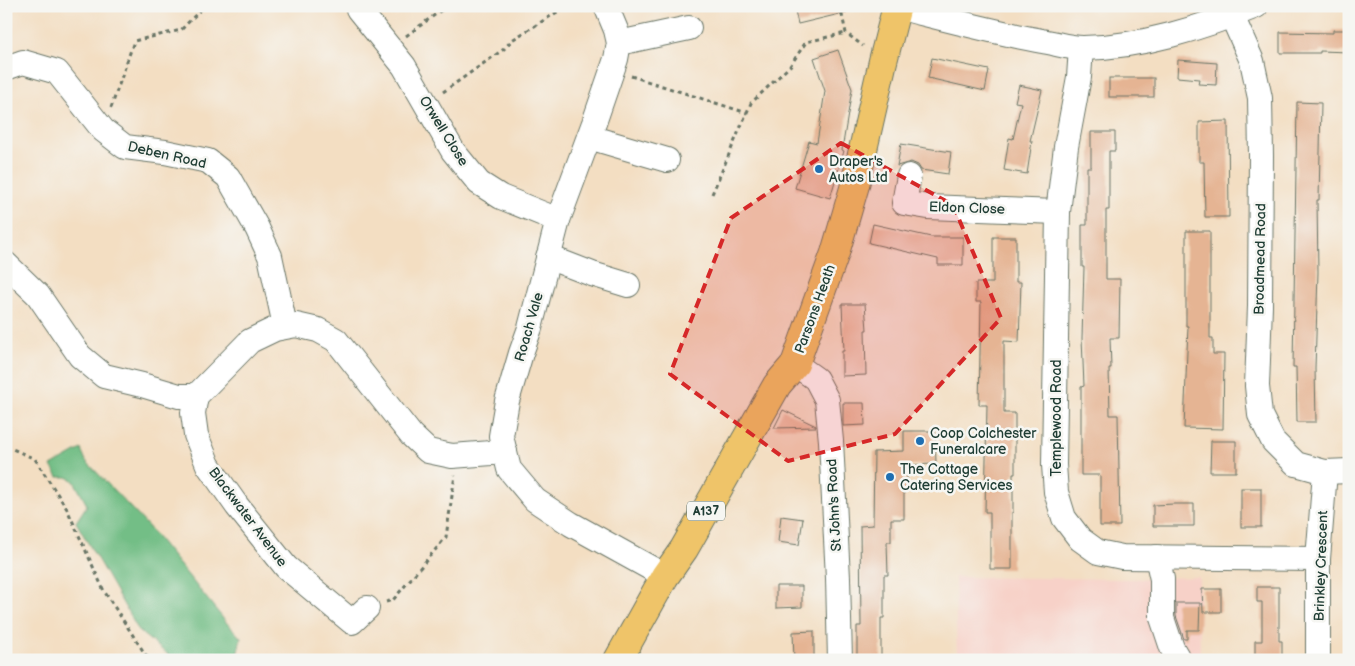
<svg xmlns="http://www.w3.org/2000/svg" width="1355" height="666" viewBox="0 0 1355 666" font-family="'Balsamiq Sans',sans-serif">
<rect width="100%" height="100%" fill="#f6f6f2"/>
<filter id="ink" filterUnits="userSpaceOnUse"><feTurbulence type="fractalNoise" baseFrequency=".02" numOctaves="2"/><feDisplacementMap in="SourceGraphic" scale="10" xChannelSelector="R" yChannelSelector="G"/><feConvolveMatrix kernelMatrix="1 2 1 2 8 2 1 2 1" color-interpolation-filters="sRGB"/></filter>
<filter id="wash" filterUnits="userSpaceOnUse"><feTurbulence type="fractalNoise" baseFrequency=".0096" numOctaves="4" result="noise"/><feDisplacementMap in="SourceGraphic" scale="20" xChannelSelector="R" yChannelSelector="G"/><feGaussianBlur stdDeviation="1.12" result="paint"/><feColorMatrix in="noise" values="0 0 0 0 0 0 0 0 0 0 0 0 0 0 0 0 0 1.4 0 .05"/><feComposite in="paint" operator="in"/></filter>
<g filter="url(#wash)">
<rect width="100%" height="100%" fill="#f3dec2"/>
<path fill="#f7d1c8" d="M955 577 1130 579 1199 577 1200 660H957Z"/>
<path fill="#73be86" stroke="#497e5d" d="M81 449 86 461 147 525 226 622 241 638 236 660H175L141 633 136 626 76 522 87 505 74 481 67 477H58L51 466Z"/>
<g id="blocks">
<g fill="#e5b493">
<path d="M794 6H847L848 12 798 24Z"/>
<path d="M1333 30H1349V52L1320 51V53H1280V32L1333 33Z"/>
<path d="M838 50 852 89 842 150 844 151 830 198 795 188 809 141 817 143 825 91 814 58Z"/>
<path d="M932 58 989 70 985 91 928 78Z"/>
<path d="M1178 60 1217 63 1216 85 1198 84 1199 79 1177 77Z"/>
<rect x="1109" y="78" width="45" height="19"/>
<path d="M1019 85 1042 90 1030 141H1032L1027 174 1004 170 1009 138 1013 139 1021 103 1015 102Z"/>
<path d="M1297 102 1321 103 1319 200H1317L1318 272 1315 368 1316 422H1297L1296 367H1293Z"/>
<path d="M1228 121 1229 217H1205L1204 162H1199V122Z"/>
<path d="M1091 132H1115V151H1109V210H1106V279H1120L1119 338H1110L1111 368H1109L1110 415H1118L1120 526H1100V475H1081V387L1084 386 1082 338 1084 267H1082V225H1087V167H1091Z"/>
<path d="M901 144 951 152 948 174 921 170 918 165 911 162 897 166Z"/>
<path d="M873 224 931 237H963V265H938V259L869 243Z"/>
<path d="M1186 231H1210V338H1213V354H1224L1223 429 1184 428 1188 326H1186Z"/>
<path d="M993 237H1016V282H1021L1019 342 1004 341V413H1015V474H1013V512H1012V569H990V512H985L987 405H979L981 302H976V283H993Z"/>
<path d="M842 304H865L867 330H865L866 375 842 376V351H844Z"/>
<path d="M843 403H864L865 425 843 426Z"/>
<path d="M783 410 816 426V427L774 428Z"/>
<path d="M904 431H935L936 464 907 465V489H904V519H891V542H887L888 575H884V618H881V657H857V626H861L860 526 873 525 874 452 904 451Z"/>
<path d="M1211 441H1236V472H1210Z"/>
<rect x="1241" y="488" width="20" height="39"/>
<path d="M1174 504H1194V526H1153V505Z"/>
<path d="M781 516 803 519 799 545 778 542Z"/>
<path d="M776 586H802V607L776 608Z"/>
<path d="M1257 587H1279V641H1282V660H1255V641H1262V602H1257Z"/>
<path d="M1202 589H1221V612H1203Z"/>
<path d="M1176 603H1200L1199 630H1187V639H1184L1176 616Z"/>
<path d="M814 631V660H794L793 632Z"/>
</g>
</g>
</g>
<g filter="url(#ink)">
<use href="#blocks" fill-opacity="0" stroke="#697566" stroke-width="1"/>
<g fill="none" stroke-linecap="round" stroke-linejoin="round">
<g stroke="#697566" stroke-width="26">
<g id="minor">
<path d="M361 6 358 9 404 66 453 151 479 183 501 197 558 220"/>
<path d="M606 6 616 30 619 43 616 59 594 123 558 220 530 328 521 353 507 401 501 436 509 469 535 500 571 524 665 576"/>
<path d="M897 7C945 19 993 32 1042 41 1055 43 1070 48 1083 48 1142 47 1201 28 1256 6"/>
<path d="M1232 16 1252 61 1260 98 1261 156 1260 306 1257 386 1260 415 1273 441 1296 464 1325 472 1349 471"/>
<path d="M619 43 689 28"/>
<path d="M1081 48 1079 77 1066 147 1058 212 1054 465 1056 492 1064 518 1080 539 1098 552 1122 557 1318 559"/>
<path d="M6 68 23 62 57 72 103 130 125 147 165 152 208 161 228 177 257 228 270 256 285 326"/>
<path d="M589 137 667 160"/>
<path d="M909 176 904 203 928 207 1058 212"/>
<path d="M548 257 592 274 628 285"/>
<path d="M6 264 38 295 80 356 104 376 142 385 179 396H196"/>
<path d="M795 364 816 379 827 400 831 441 838 578 840 660"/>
<path d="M1157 557 1162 579V618L1172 648 1179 660"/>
<path d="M367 608 352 622 286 567 237 506 208 465 196 435 193 413 196 396 250 341 275 329 296 325 318 330 336 340 411 435 428 451 452 456 505 452"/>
<path d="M1318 660V559L1325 472"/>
</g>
</g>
<g stroke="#697566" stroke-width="30">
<path id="major" d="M618 660 665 576 684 549 777 385 795 364 835 253 855 185 883 61 897 6"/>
</g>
<g stroke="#697566" stroke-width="3" stroke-dasharray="4 4" stroke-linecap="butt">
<path d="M840 6 846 33 863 46"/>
<path d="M406 36 447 6"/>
<path d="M631 76 747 113"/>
<path d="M443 92 504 49 512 40 567 6"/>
<path d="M111 108 134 41 181 30 204 6"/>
<path d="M712 194 751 103 790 66 806 42 846 33"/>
<path d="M6 446 35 459 67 509 104 591 149 660"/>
<path d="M386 602 393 600 446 537 455 475"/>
</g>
<use href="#minor" stroke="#fff" stroke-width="24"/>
<use href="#major" stroke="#efc469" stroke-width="28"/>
</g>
</g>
<path fill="#d62828" fill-opacity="0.2" stroke="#d62828" stroke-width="4" stroke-dasharray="10 6" stroke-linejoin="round" d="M841 143 953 205 1001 318 895 434 788 461 670 374 731 218Z"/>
<g fill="#1f6fb2" stroke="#f6f6f2" stroke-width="2">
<circle cx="819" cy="169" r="5"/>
<circle cx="920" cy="441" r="5"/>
<circle cx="890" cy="477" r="5"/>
</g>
<g text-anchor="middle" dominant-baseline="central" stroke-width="5" stroke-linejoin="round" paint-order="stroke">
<rect fill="#f6f6f2" stroke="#60746d" stroke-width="1" x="687" y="501.5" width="38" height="19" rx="4"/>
<g font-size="12" font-weight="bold" fill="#1f3d34">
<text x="706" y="511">A137</text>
</g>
<g font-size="14" fill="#1f3d34" stroke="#f6f6f2">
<text transform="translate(444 131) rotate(58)">Orwell Close</text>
<text transform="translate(167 155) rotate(13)">Deben Road</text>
<text transform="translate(967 208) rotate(2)">Eldon Close</text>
<text transform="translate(1260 259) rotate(-89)">Broadmead Road</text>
<text transform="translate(815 309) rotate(-70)">Parsons Heath</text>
<text transform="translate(529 327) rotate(-74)">Roach Vale</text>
<text transform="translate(1056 418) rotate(-90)">Templewood Road</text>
<text transform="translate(834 505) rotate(-93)">St John's Road</text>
<text transform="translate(248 517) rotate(53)">Blackwater Avenue</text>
<text transform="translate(1321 566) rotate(-88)">Brinkley Crescent</text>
</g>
<g font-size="14" fill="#1f3d34" stroke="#f6f6f2" text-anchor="start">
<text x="829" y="161">Draper's<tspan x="829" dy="16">Autos Ltd</tspan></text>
<text x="930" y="433">Coop Colchester<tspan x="930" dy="16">Funeralcare</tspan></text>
<text x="900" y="469">The Cottage<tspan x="900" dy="16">Catering Services</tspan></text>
</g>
</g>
<rect width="1355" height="666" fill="none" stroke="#f6f6f2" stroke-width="25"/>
</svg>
